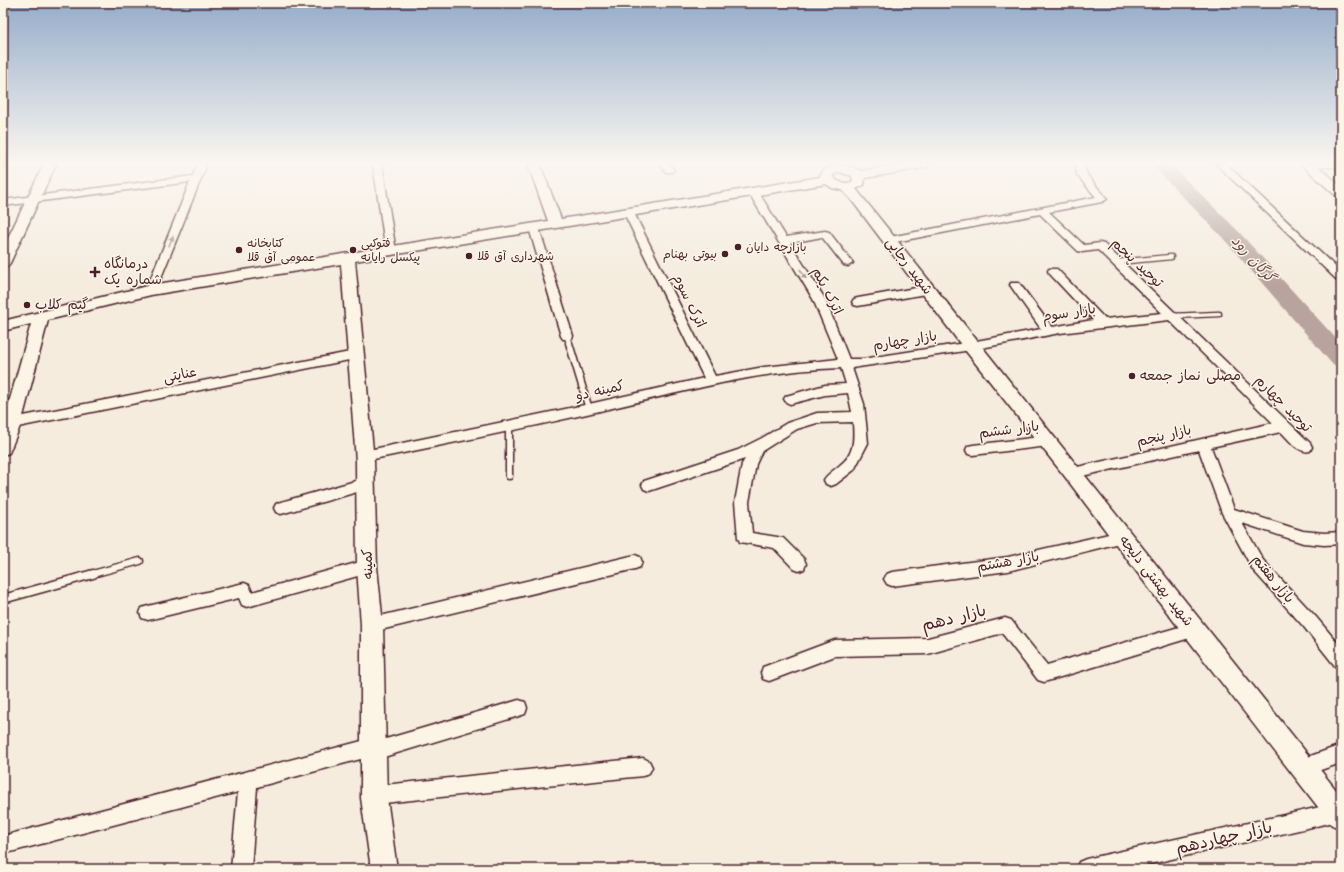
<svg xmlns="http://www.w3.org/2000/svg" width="1344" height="872" viewBox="0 0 1344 872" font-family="'Architects Daughter','Playpen Sans Arabic',sans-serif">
<rect width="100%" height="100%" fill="#f5ecde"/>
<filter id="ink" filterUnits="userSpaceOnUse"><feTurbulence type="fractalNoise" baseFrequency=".025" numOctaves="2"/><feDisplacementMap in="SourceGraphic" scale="8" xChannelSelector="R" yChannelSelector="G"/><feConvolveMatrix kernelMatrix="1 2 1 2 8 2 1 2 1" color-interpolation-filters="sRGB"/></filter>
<g filter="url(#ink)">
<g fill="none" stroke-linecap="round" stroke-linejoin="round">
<path fill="#b8a39e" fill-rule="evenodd" d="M1151 164H1170L1237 230 1341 344V367L1333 365 1223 238Z"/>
<g stroke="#4a1f2b" stroke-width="7">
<g id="lane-far2">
<path d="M1117 262 1171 257"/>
<path d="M1172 316 1219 314"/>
<path d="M567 336 569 344"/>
</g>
</g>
<g stroke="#4a1f2b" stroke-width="9">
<g id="lane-far1">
<path d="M569 343 589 409"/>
<path d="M509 426V476"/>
<path d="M89 575 140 561"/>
</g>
</g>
<g stroke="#4a1f2b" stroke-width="11">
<path id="lane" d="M3 599 93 574"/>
</g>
<g stroke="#4a1f2b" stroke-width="3">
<g id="street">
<path d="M198 164H207L156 290 155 293H147L146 290 190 182 3 206V200L193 176Z"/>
<path d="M373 164H382L396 252 391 255 386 252Z"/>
<path d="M660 164H669L674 170 672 172H666Z"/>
<path d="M1075 164H1084L1087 175 1107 199 1102 202 1049 212 1084 245 1100 243 1104 244 1310 443 1312 447 1310 451C1298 454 1289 439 1281 432L1211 447 1234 509 1303 531 1324 533 1341 532V544L1324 545 1303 543 1242 523 1263 560 1316 617 1341 647V668L1335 666 1304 627 1253 570 1222 513 1199 450 1073 478 1068 477 1066 473 1068 469 1073 468 1273 423 1169 320 1060 333 971 350 852 368 864 404 868 443 854 470 836 484 831 486 826 484 824 480C827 474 835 470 840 465 855 454 854 438 853 422L817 423 797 429 762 451 756 464 749 502 752 533 783 538 804 559 806 564 804 569 799 571 794 569 774 548 740 542 738 538 735 502 742 464 745 459 649 491 644 489 642 485 644 481 738 450 762 438 787 423 817 413 852 412 848 393 825 395 790 404 786 402 784 399 786 396 825 385 846 384 841 368C759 370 679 393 600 411 522 429 443 445 364 461L359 460 357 456 359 452 364 451 589 404 704 378 624 213 629 210 634 213 715 376 764 367 838 359 813 299 749 193 754 190 759 193 786 237 825 231 829 232 853 263 848 266 844 265 822 237 790 243 825 299 849 359H862L971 342 1041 329 1010 285 1011 283H1019L1052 327 1093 320 1049 273 1048 271 1049 269H1057L1105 319 1162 313 1098 250 1082 252 1078 251 1040 214 890 243 885 240 890 237 1096 197 1077 175Z"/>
<path d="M1216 164H1226L1341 272V281L1337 280Z"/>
<path d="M1303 164H1341V167H1308Z"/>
<path d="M534 225 539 228 573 336 571 339H563L561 336 529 228Z"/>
<path d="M927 286 931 287 932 290 931 293 858 306 854 305 852 302 854 299 858 298Z"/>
<path d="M355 351 359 352 361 355 359 358 3 430V420Z"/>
<path d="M1048 436 1053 437 1055 441 1053 445 1048 446 973 455 968 454 966 450 968 446 973 445Z"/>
<path d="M366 478 371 480 373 484 371 488 281 514 276 512 274 508 276 504 281 502Z"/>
<path d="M1122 531 1127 533 1129 537 1127 541 1008 571 892 586 887 584 884 579 887 574 892 572 1008 557Z"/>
<path d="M635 555 640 557 642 562 640 567 635 569 372 632 366 630 364 625 366 620 372 618Z"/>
<path d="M367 560 372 562 374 567 372 572 247 607 242 605 239 598 148 620 142 618 140 613 142 608 148 606 244 583 249 585 252 592Z"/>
<path d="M1005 618 1011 620 1047 665 1193 623 1199 625 1201 630 1199 635 1193 637 1044 682 1038 680 1002 633 928 654 835 656 769 681 763 679 761 673 763 667 835 640 928 638Z"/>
<path d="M519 700 525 702 527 708 525 714 519 716 374 760 368 757 257 787 251 869H231L238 792 3 854V836L373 738 379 741Z"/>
<path d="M1341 745V763L1303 776 1297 773 1294 767 1297 761Z"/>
<path d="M643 758 649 761 652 767 649 773 643 776 374 804 368 801 365 795 368 789 374 786Z"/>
<path d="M1338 803 1341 804V820L1338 821 1128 869H1076L1079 862 1086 859Z"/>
</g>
</g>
<g stroke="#4a1f2b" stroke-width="3">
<g id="secondary">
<path d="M44 164H56L10 263 8 266 3 268V248Z"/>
<path d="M528 164H540L561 219 820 177V176L824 170 837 164 853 167 861 171 901 164H929L927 167 923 168 865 178 864 185 856 189 1341 796V829L1332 825 1176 624 1066 478 965 350 850 198 842 190 832 188 826 184 355 261 374 461 377 567 383 625 387 798 397 869H371L361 798V625L357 567 356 461 341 264 151 295 48 320 21 424 9 453 3 455V424L31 324 3 331V321L151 285 548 221ZM839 172 852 176 853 181C845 185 838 183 832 176Z"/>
<path d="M1301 164H1315L1341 186V197L1336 196Z"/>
</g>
</g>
<use href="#lane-far2" stroke="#fcf5e5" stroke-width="4.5"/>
<use href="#lane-far1" stroke="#fcf5e5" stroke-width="6"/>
<use href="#lane" stroke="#fcf5e5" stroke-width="8"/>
<use href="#street" fill="#fcf5e5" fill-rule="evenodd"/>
<use href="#secondary" fill="#fcf5e5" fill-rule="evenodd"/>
</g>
<defs><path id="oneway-solid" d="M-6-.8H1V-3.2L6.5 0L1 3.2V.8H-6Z"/></defs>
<g fill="#a38a88">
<use href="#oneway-solid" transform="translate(171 241) rotate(-68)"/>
<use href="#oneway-solid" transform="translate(803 274) rotate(58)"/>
</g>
</g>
<linearGradient id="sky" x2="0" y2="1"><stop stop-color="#95adca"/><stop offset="0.57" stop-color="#faf6f0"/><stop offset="1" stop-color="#faf6f0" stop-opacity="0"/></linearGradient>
<rect width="1344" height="286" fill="url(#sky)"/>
<g fill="#4a1f2b" stroke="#fcf5e5" stroke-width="1.5">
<circle cx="738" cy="247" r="4"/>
<circle cx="239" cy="250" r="4"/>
<circle cx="353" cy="250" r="4"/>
<circle cx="725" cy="254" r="4"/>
<circle cx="469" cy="256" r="4"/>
<path d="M93 266h4v4h4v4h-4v4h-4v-4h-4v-4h4z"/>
<circle cx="27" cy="305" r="4"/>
<circle cx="1132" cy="376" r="4"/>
</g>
<g text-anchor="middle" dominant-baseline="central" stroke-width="3" stroke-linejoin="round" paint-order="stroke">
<g font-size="12" fill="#4a1f2b" stroke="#fcf5e5" text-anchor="start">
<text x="247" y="243">کتابخانه<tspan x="247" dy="14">عمومی آق قلا</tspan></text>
<text x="361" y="243">فتوکپی<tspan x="361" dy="14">پیکسل رایانه</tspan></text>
<text x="746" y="247">بازارچه دایان</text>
<text x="717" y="254" text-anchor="end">بیوتی بهنام</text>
<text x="477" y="256">شهرداری آق قلا</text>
</g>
<g font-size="14" fill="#4a1f2b" stroke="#fcf5e5">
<text transform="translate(1137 263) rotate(43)">توحید پنجم</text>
<text transform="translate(909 266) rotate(53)">شهید رجایی</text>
<text transform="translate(827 291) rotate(63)">اترک یکم</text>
<text transform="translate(689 301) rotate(64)">اترک سوم</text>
<text transform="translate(1069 313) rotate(-9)">بازار سوم</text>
<text transform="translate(905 341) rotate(-9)">بازار چهارم</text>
<text transform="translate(180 375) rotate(-11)">عنایتی</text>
<text transform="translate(600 391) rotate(-13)">کمینه دو</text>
<text transform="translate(1283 404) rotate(45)">توحید چهارم</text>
<text transform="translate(1009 430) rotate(-7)">بازار ششم</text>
<text transform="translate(1164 436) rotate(-13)">بازار پنجم</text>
<text transform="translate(1008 562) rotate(-10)">بازار هشتم</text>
<text transform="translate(368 564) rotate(-92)">کمینه</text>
<text transform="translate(1273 579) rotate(51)">بازار هفتم</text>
<text transform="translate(1156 581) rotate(52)">شهید بهشتی دلیجه</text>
</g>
<g font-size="14" fill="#4a1f2b" stroke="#fcf5e5" text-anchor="start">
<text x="104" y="264">درمانگاه<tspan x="104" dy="16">شماره یک</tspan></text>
<text x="35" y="305">گیم کلاب</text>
<text x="1140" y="376">مصلی نماز جمعه</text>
</g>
<g font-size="15" font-style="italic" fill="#704d53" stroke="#fcf5e5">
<text transform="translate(1253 259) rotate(48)">گرگان رود</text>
</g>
<g font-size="17" fill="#4a1f2b" stroke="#fcf5e5">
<text transform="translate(954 618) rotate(-14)">بازار دهم</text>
<text transform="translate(1224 838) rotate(-13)">بازار چهاردهم</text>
</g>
</g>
<rect width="1344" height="872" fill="none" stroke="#fcf5e5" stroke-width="16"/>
<rect x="8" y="8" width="1328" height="856" fill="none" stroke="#4a1f2b" stroke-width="1.5" filter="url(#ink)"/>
</svg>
